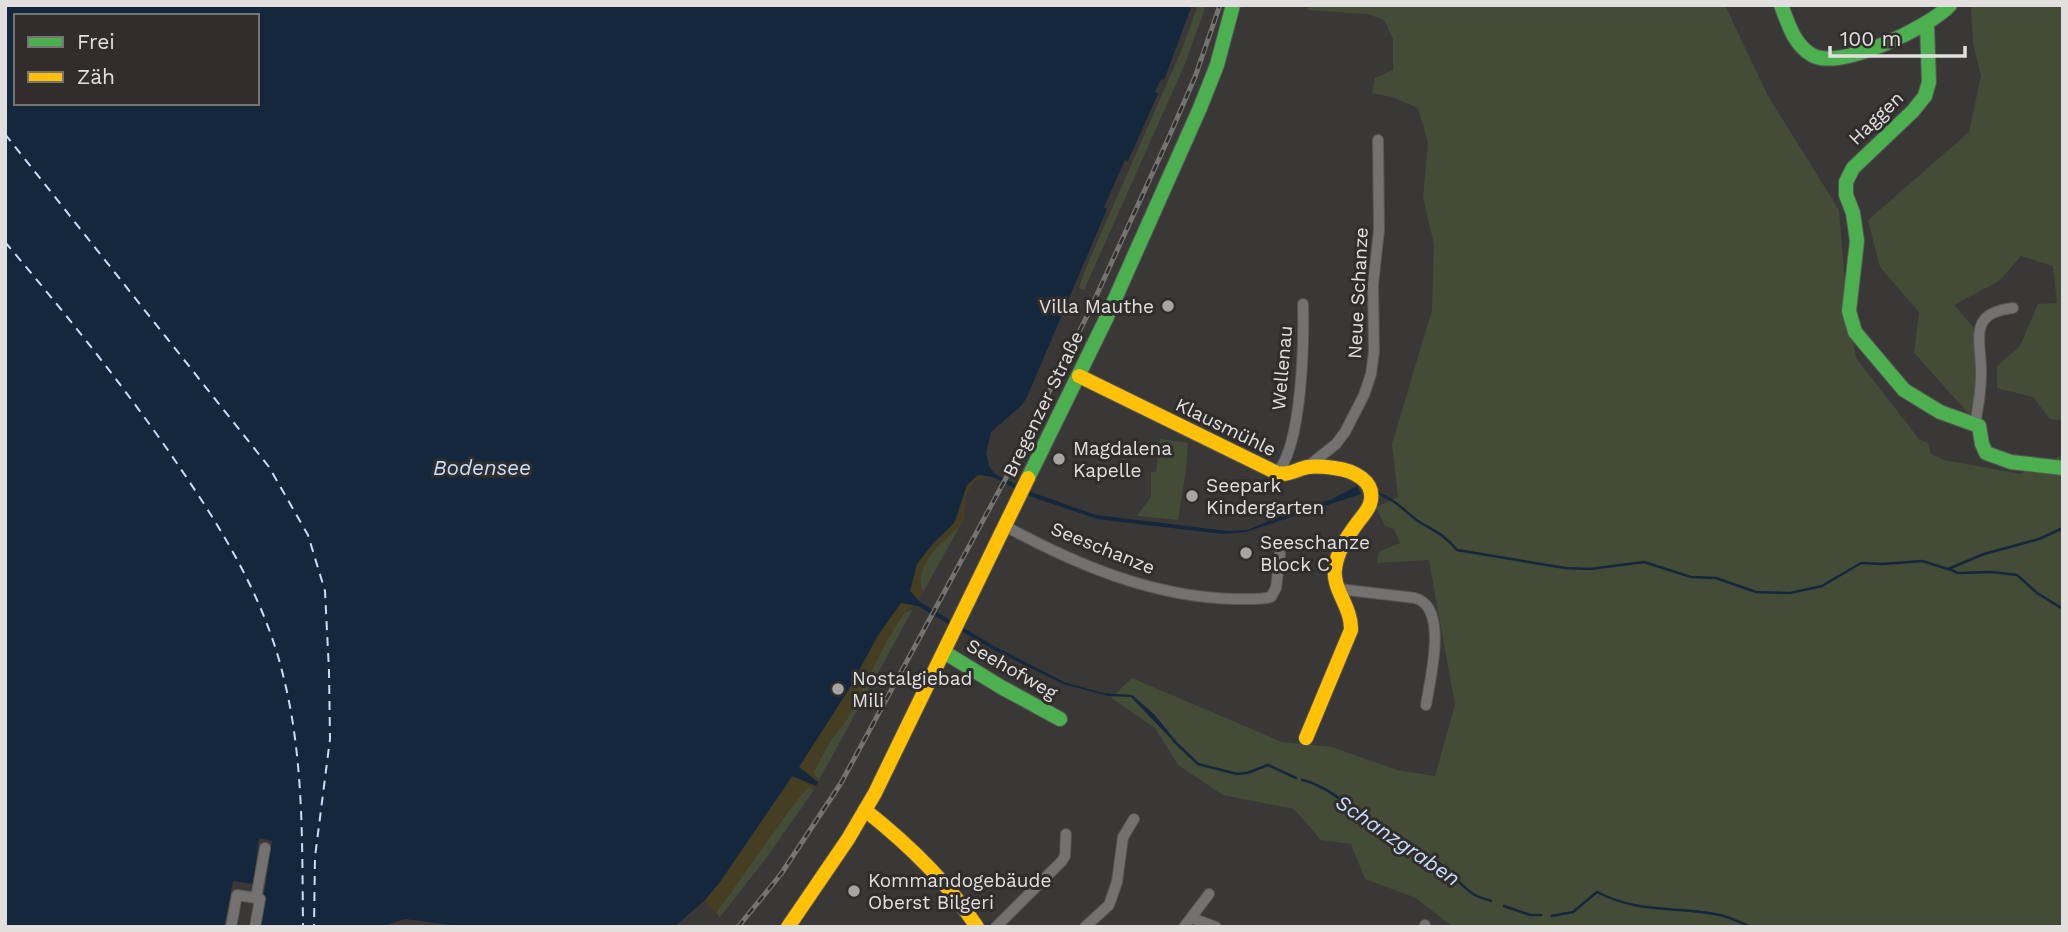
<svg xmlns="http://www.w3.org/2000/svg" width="2068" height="932" viewBox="0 0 2068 932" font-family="'Work Sans',sans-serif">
<rect width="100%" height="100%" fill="#393837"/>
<g fill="#444c37">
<path d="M1198 5H1206L1185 64 1084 290 1079 288 1088 263 1182 49Z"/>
<path d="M1311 5H1725L1768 96 1839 210 1845 285 1856 358 1919 439 1928 443 1931 454 1944 460 2020 474 2063 455V927H1453L1416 898 1365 879 1351 844 1321 840 1294 809 1223 795 1178 765 1155 728 1111 698 1132 678 1282 742 1332 747 1397 770 1435 776 1455 705 1429 560 1377 563 1379 552 1400 543 1394 529 1385 526 1376 507 1398 497 1392 444 1432 310 1434 244 1423 198 1428 143 1418 108 1392 97 1372 93 1375 78 1393 70V39L1384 20 1368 14 1307 10Z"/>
<path d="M1971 5H2063V421L2050 419 2033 397 1997 388V366L2020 346 2038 304 2057 303 2053 266 2021 256 1999 281 1954 305 1975 329 1978 378 1970 415 1914 353 1919 312 1880 267 1868 220 1969 132 1981 76 1973 43Z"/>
<path d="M1160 439 1188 443 1186 469 1178 520 1137 516 1151 497V472H1156Z"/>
<path d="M960 526 923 592C911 565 943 541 960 526Z"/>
<path d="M913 609 819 780 813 773 831 740 847 719 887 640 904 613Z"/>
<path d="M808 787 814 790 767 857 720 917 716 913 793 805Z"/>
</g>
<g fill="#463e22">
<path d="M981 475H986L985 478 975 481 966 495 964 519 960 526 932 552 923 568 920 583 923 592 918 600 910 591C912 548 950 542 960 510 964 496 965 479 981 475Z"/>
<path d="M904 602 915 606 904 613 887 640 847 719 830 740 813 773 819 780 818 782 798 767C836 715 864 657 899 604Z"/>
<path d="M793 776 816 786 814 790 808 787 793 805 716 913 704 901 720 882Z"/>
</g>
<path fill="#15273d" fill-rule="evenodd" d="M5 5H1192L1164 80 1161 79 1155 92 1158 94 1128 161 1125 160 1104 207 1107 209 1027 397 1022 405 991 432 986 453 989 466 995 474 1034 493 1096 515 1228 531 1247 530 1301 508 1330 500 1357 486 1361 494 1246 532 1222 534 1097 519 1032 497 993 477 978 475 967 485 954 523 934 542 917 564 910 591 920 602 994 646 1064 682 1103 693 1132 695 1154 714 1176 741 1174 742 1131 697 1108 696 1063 684 992 649 918 606 901 603 878 635 849 689 799 767 818 782 816 786 792 776 720 882 704 901 674 927H466L405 919 381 927H259L272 841 259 838 253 884 233 881 224 927H5ZM16 16H257V103H16Z"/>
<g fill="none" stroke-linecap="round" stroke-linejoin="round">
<g stroke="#15273d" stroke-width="2.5">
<path d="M1377 493C1396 500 1403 510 1418 521 1435 532 1443 533 1457 550L1565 568 1590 569 1644 562 1691 577 1716 578 1756 592 1790 593 1822 586 1861 563 1883 564 1922 561 1948 569 1984 554 2039 539 2063 528"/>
<path d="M1949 569 1958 573 1992 572 2017 575 2037 593 2063 609"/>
<path d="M1174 741 1198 764 1237 774 1247 773 1268 765 1296 778"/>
<path d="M1302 780C1334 787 1361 819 1388 836 1400 844 1408 846 1420 857 1445 857 1455 884 1475 895 1480 898 1486 899 1491 901"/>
<path d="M1504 906 1530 915H1541"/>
<path d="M1552 916 1573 912 1597 892C1639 914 1677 906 1720 915 1730 917 1741 923 1751 927"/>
</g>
<g stroke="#c6defd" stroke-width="2" stroke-dasharray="9 7" stroke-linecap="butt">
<path d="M5 134 269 467 308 535 325 591 329 671 330 739 315 857 314 927"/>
<path d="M5 242C61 308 115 375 165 446 215 518 264 593 284 679 304 760 302 845 303 927"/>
</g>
<g stroke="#575655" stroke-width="12">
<g id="street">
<path d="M1975 424C1978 408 1981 391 1981 375 1982 341 1966 313 2013 308"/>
<path d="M1307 467 1336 444 1345 432 1364 395 1371 374 1374 352 1373 285 1379 230 1378 140"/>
<path d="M1277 473C1302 445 1304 343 1303 304"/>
<path d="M1005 526C1075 564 1152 597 1234 599 1246 599 1259 600 1271 597L1276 588 1280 554"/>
<path d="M1339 589 1415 598C1449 607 1430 679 1426 705"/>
<path d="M1192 918 1216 927"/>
<path d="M231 927 237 895 256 898"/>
<path d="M255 927 260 899 256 898 265 848"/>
<path d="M996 927 1062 861 1065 856 1066 834"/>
<path d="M1085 927 1109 905 1117 882 1123 837 1134 819"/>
<path d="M1184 927 1209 894"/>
<path d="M1424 927 1425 925"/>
</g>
</g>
<g stroke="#575655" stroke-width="16">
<g id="fast">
<path d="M1781 5C1788 23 1794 45 1812 55 1839 71 1930 27 1950 5"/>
<path d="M1927 25 1929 82 1925 96 1913 111 1853 168 1846 182V195L1853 213 1857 241 1849 311 1855 332 1904 390 1940 412 1979 426 1982 444 1986 453 2011 462 2063 468"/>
<path d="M1028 478 1106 319 1200 108 1217 65 1233 5"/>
<path d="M944 652 1001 687 1060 719"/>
</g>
</g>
<g stroke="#575655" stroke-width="16">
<g id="slow">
<path d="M1079 376 1277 473C1289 476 1296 469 1308 467 1316 466 1326 467 1334 468 1353 470 1377 481 1370 504 1368 510 1362 517 1358 522 1347 537 1337 551 1335 569 1332 589 1352 607 1351 630L1306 738"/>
<path d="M865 810C908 844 947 881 977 927"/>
<path d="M788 927 848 839 875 793 1028 478"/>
</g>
</g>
<use href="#street" stroke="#737271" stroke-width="10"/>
<use href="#fast" stroke="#4caf50" stroke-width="14"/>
<use href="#slow" stroke="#ffc107" stroke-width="14"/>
<g stroke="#747473" stroke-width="5">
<path id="rail" d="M738 927 781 874 841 783 1006 478 1088 314 1169 137 1195 77 1220 5"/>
</g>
<use href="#rail" stroke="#302d2c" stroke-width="2.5" stroke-dasharray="8" stroke-linecap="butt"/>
</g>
<g fill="#a7a5a4" stroke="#302d2c" stroke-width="2.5">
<circle cx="1168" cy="306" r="7"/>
<circle cx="1059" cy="459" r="7"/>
<circle cx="1192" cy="496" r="7"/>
<circle cx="1246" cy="553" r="7"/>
<circle cx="838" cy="689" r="7"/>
<circle cx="854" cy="891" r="7"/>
</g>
<g text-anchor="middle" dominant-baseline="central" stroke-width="6" stroke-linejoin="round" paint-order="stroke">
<g font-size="19" fill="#e2e0df" stroke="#302d2c">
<text transform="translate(1876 118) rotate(-44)">Haggen</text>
<text transform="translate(1358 293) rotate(-87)">Neue Schanze</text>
<text transform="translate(1282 368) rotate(-85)">Wellenau</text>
<text transform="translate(1043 404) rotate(-64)">Bregenzer Straße</text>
<text transform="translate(1226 427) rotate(26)">Klausmühle</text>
<text transform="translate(1103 548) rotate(22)">Seeschanze</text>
<text transform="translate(1012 669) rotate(30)">Seehofweg</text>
</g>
<g font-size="19" fill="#e2e0df" stroke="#302d2c" text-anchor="start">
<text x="1154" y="306" text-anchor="end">Villa Mauthe</text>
<text x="1073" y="448">Magdalena<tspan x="1073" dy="22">Kapelle</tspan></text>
<text x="1206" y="485">Seepark<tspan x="1206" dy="22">Kindergarten</tspan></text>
<text x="1260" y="542">Seeschanze<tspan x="1260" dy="22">Block C</tspan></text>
<text x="852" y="678">Nostalgiebad<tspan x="852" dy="22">Mili</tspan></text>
<text x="868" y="880">Kommandogebäude<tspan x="868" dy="22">Oberst Bilgeri</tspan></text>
</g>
<g font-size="21" font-style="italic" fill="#c6defd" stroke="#302d2c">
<text x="482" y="467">Bodensee</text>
<text transform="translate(1398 840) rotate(34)">Schanzgraben</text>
</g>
</g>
<rect width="2068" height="932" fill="none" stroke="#e2e0df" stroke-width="14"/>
<rect x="14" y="14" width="245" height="91" fill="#302d2c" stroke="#777574" stroke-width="2"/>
<rect x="28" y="37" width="35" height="10" fill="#4caf50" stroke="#777574" stroke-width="2"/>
<text x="77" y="49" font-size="21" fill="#e2e0df">Frei</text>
<rect x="28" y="72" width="35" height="10" fill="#ffc107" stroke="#777574" stroke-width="2"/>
<text x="77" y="84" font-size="21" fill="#e2e0df">Zäh</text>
<path d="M1830 46v10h135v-10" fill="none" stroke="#e2e0df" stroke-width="3.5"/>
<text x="1840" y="46" font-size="21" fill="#e2e0df" stroke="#302d2c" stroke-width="5" paint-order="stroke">100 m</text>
</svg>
